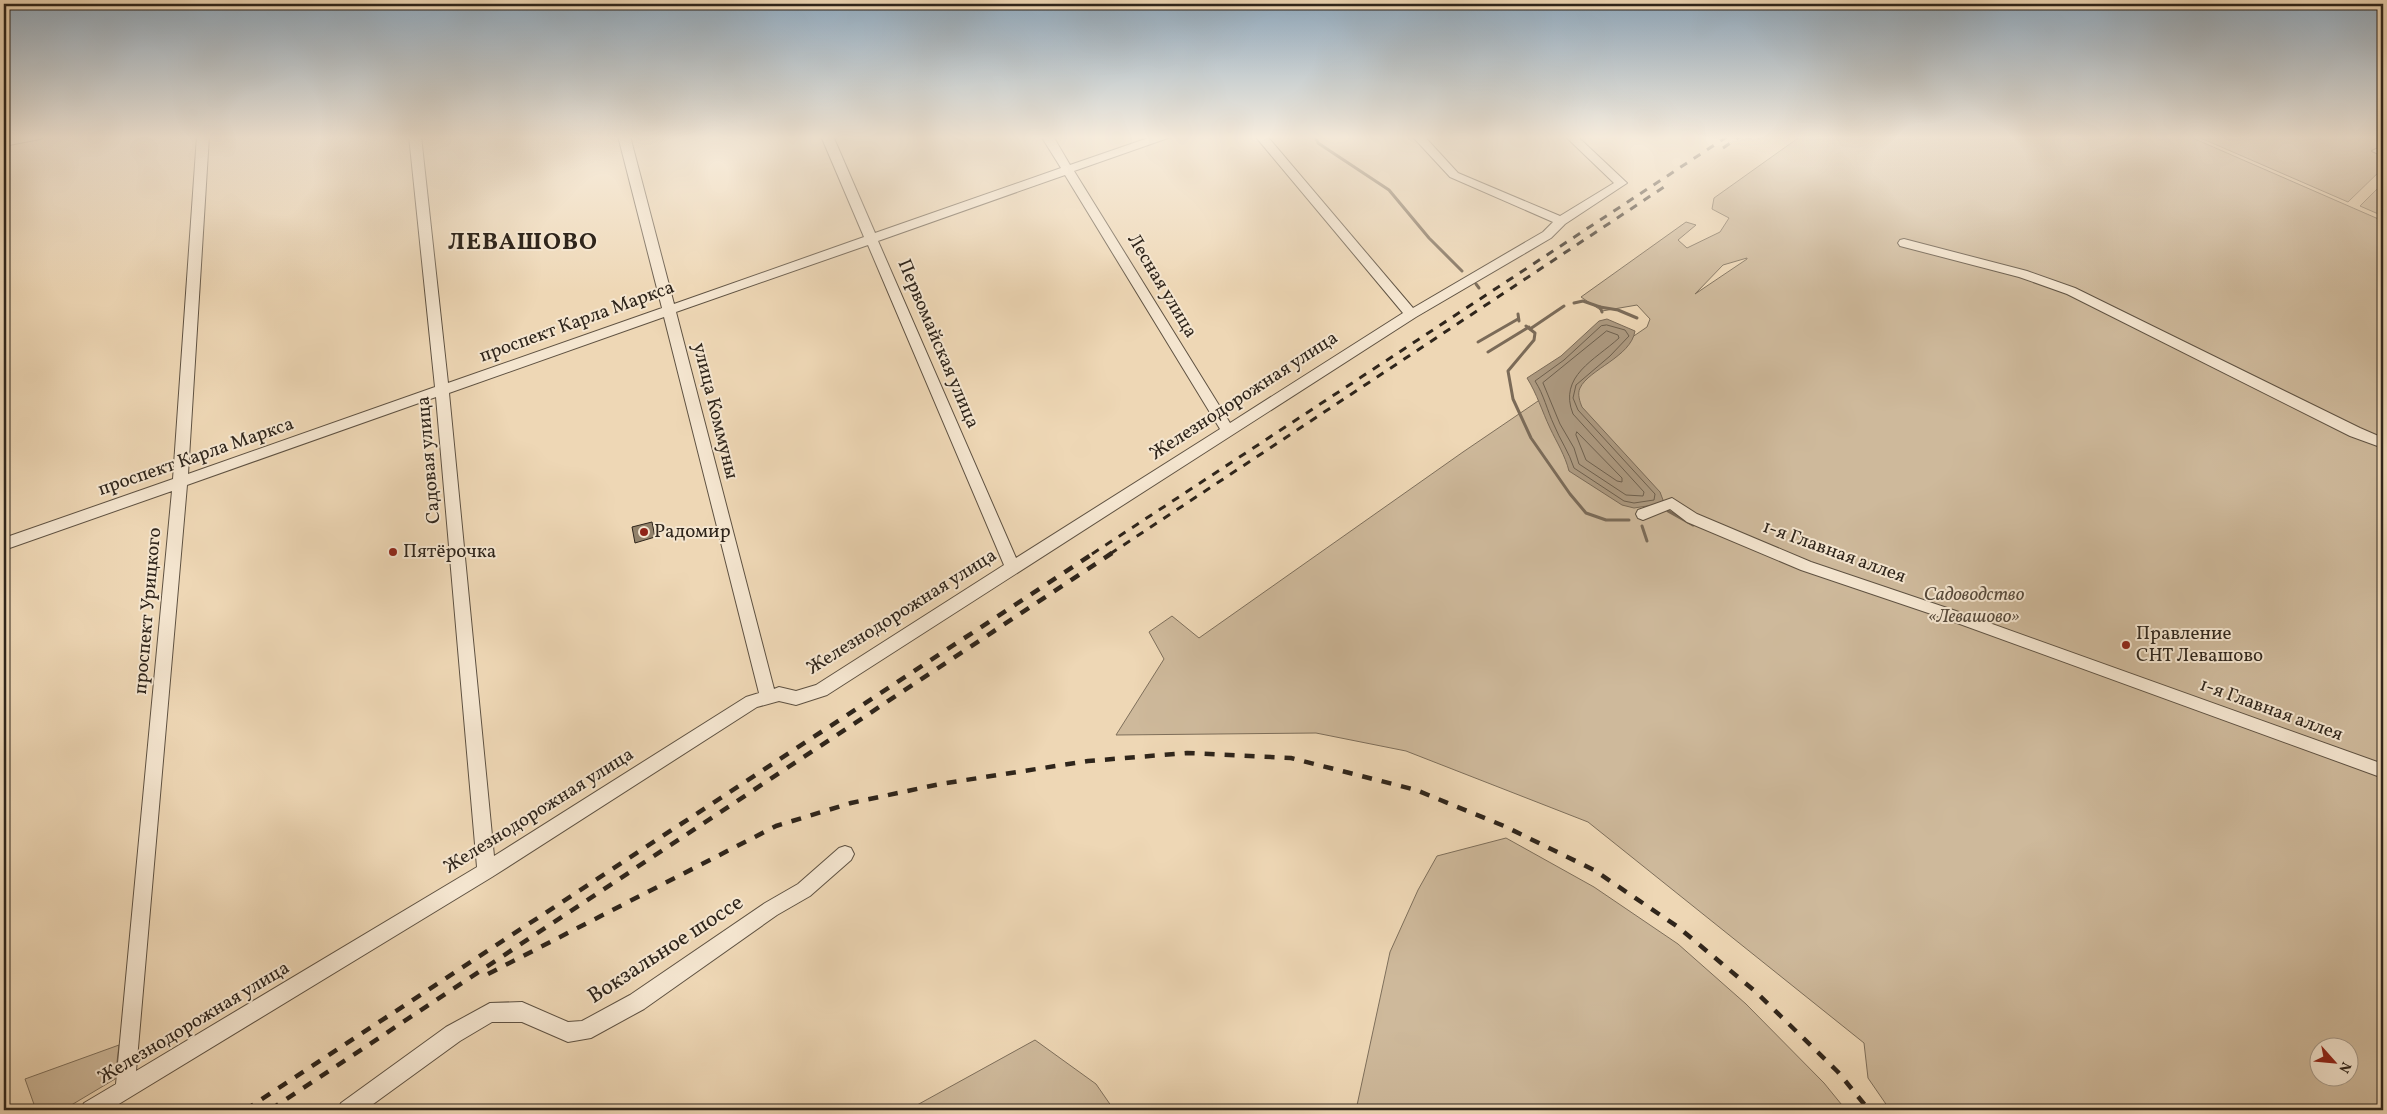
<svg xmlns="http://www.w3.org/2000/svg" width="2387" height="1114" viewBox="0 0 2387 1114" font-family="Vollkorn,serif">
<rect width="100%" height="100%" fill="#eed7b5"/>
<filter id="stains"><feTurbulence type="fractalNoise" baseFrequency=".004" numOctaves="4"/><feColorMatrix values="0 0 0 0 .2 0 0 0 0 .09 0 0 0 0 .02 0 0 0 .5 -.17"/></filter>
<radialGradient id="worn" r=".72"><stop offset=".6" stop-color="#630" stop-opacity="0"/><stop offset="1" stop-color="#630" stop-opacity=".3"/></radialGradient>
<g fill="#ceb99b" stroke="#7e6f5b" fill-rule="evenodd">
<path d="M1801 136H2188L2383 221V1110H1890L1868 1078 1864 1043 1588 822 1406 751 1316 733 1116 735 1164 659 1149 632 1172 616 1199 638 1463 452 1647 327 1650 319 1637 305 1602 311 1581 297 1686 222 1696 225 1678 240 1687 248 1720 232 1729 218 1712 209 1714 198ZM1747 258V259L1695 294 1723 265ZM2320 1046H2350V1076H2320Z"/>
<path d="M2196 136H2383V168L2348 202Z"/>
<path d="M2383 183V216L2360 206Z"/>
<path d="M1506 838 1594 887 1678 944 1746 1004 1824 1083 1846 1110H1356L1390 952 1418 890 1437 856Z"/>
<path d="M1035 1040 1096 1084 1114 1110H908Z"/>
<path d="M119 1045 115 1079 63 1110H36L25 1079Z"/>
</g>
<path fill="#ad9a81" stroke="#7b6b58" d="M1607 319 1635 331C1631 357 1589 369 1580 388 1577 394 1580 402 1582 407L1660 492 1663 500 1660 504 1634 508 1622 505 1569 471C1565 455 1557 443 1550 428 1542 411 1537 394 1527 378L1561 356 1599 321Z"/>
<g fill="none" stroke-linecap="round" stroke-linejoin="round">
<g stroke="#6e604e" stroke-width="1">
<path d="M1607 325 1625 330 1629 336 1610 356 1576 385 1573 398 1578 410 1655 494 1654 500 1634 503 1624 501 1574 468C1569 452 1560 440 1554 425 1547 410 1544 395 1535 381L1564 360 1601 326Z"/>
<path d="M1607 331 1618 335 1619 338C1595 360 1558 376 1573 414L1644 492 1643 496 1626 495 1579 464 1574 448 1560 424 1543 383Z"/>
<path d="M1577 432 1622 478V482L1617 481 1586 460 1576 435Z"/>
</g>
<g stroke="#7b6b58" stroke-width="3">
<path d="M1315 136 1318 143 1389 190 1429 238 1462 271"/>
<path d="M1476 284 1479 288"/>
<path d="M1574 303 1583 301 1600 307 1602 312"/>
<path d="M1600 307 1618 310 1637 318"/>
<path d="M1518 314 1519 321"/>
<path d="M1526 326 1535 333 1534 340 1508 371 1513 399 1531 438 1570 494 1586 513 1606 520H1629"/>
<path d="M1530 329 1564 306"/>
<path d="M1478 342 1518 319"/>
<path d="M1488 352 1529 327"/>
<path d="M1668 511 1693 525"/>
<path d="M1642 526 1647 541"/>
</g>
</g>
<path fill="#92826b" stroke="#2f251b" d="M652 522 655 537 635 543 632 527Z"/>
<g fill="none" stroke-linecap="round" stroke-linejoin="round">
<g stroke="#5f5242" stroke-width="2">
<g id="minor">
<path d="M23 136H46L40 139 4 146V140Z"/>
<path d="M197 136H209L188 474 435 387 409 136H421L448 383 662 308 618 136H630L674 304 864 237 821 136H833L875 233 1061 168 1041 136H1053L1070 165 1154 136H1170L1168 138 1074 171 1230 423 1403 313 1255 136H1267L1413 308 1543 232 1553 222 1450 177 1412 136H1424L1458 173 1560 216 1614 183 1565 136H1577L1627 183 1565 224 1551 238 1416 317 827 695 796 705 779 701 757 707 492 877 109 1110H81L84 1103 116 1084 172 491 4 550V538L173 479ZM1065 175 1220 429 1016 558 878 241ZM868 245 1004 565 816 685 796 691 779 687 774 689 676 312ZM664 317 759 693 746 697 494 856 449 393ZM436 397 477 867 136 1071 187 485Z"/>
<path d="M2378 148 2383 149V156L2372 151Z"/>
<path d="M1904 239 2027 271 2075 288 2360 428 2383 438V448L2350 436 2067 294 2019 277 1900 246 1898 243 1900 240Z"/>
<path d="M1672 498 1697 514 1811 562 1956 611 2383 764V778L1946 619 1801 570 1687 522 1670 509 1643 520 1638 518 1636 514 1638 510Z"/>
<path d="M845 846 851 848 854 854 851 860 810 896 777 915 644 1009 591 1038 568 1042 522 1022H492L460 1041 365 1110H338L341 1103 446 1027 490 1003 522 1002 568 1022 582 1021 630 995 765 903 798 884 839 848Z"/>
</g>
</g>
<use href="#minor" fill="#f4e5cf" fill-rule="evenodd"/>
<g stroke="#2f251b" stroke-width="3" stroke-dasharray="8 8" stroke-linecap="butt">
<path d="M1723 148 1741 136"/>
<path d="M1092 554 1728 136"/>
<path d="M1110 554 1667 185"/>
</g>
<g stroke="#2f251b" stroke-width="4.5" stroke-dasharray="10 10" stroke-linecap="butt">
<path d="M488 974 776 826 851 803 940 784 1088 761 1187 753 1291 758 1416 790 1504 826 1594 870 1678 927 1756 992 1838 1072 1869 1110"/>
<path d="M245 1110 1094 553"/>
<path d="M270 1110 1112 553"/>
</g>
</g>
<linearGradient id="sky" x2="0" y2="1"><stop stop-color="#90aabf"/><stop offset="0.47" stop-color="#f7edde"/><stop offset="1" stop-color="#f7edde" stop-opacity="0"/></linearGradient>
<rect width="2387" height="292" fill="url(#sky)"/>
<g fill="#8f2418" stroke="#f4e5cf" stroke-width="2">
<circle cx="644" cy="532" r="5"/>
<circle cx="393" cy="552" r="5"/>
<circle cx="2126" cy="645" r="5"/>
</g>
<g text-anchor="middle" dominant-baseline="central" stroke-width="4" stroke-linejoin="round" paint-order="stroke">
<g font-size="19" fill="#2f251b" stroke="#f4e5cf">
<text transform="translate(1162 286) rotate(59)">Лесная улица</text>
<text transform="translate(577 322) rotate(-20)">проспект Карла Маркса</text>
<text transform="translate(938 344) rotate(67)">Первомайская улица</text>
<text transform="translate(1244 396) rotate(-33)">Железнодорожная улица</text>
<text transform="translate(715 411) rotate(76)">улица Коммуны</text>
<text transform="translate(196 457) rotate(-19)">проспект Карла Маркса</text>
<text transform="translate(429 460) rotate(-95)">Садовая улица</text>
<text transform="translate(1834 552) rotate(20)">1-я Главная аллея</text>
<text transform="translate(148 611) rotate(-85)">проспект Урицкого</text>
<text transform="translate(902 612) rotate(-32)">Железнодорожная улица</text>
<text transform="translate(2271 710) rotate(20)">1-я Главная аллея</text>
<text transform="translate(539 811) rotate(-32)">Железнодорожная улица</text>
<text transform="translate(194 1023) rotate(-31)">Железнодорожная улица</text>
</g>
<g font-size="19" fill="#2f251b" stroke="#f4e5cf" text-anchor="start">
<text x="654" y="532">Радомир</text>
<text x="403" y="552">Пятёрочка</text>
<text x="2136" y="634">Правление<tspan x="2136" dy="22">СНТ Левашово</tspan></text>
</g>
<g font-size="19" font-style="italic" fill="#574a3b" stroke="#f4e5cf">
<text x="1974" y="595">Садоводство<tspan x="1974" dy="22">«Левашово»</tspan></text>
</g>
<g font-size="22" fill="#2f251b" stroke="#f4e5cf">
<text transform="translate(666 950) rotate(-33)">Вокзальное шоссе</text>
</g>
<g font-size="24" font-weight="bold" letter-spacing="1" fill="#2f251b" stroke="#f4e5cf">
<text x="523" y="243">ЛЕВАШОВО</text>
</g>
</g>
<rect width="2387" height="1114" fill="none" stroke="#eed7b5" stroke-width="20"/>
<rect x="5" y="5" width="2377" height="1104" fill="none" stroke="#2f251b" stroke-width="2.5"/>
<rect x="10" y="10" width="2367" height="1094" fill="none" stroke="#2f251b"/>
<g transform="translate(2334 1062) rotate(117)"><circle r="24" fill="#f4e5cf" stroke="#a59887"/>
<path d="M0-4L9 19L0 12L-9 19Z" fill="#8f2418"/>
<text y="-8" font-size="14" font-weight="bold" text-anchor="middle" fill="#2f251b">N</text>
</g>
<rect width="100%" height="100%" filter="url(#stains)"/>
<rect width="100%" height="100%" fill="url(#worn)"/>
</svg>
